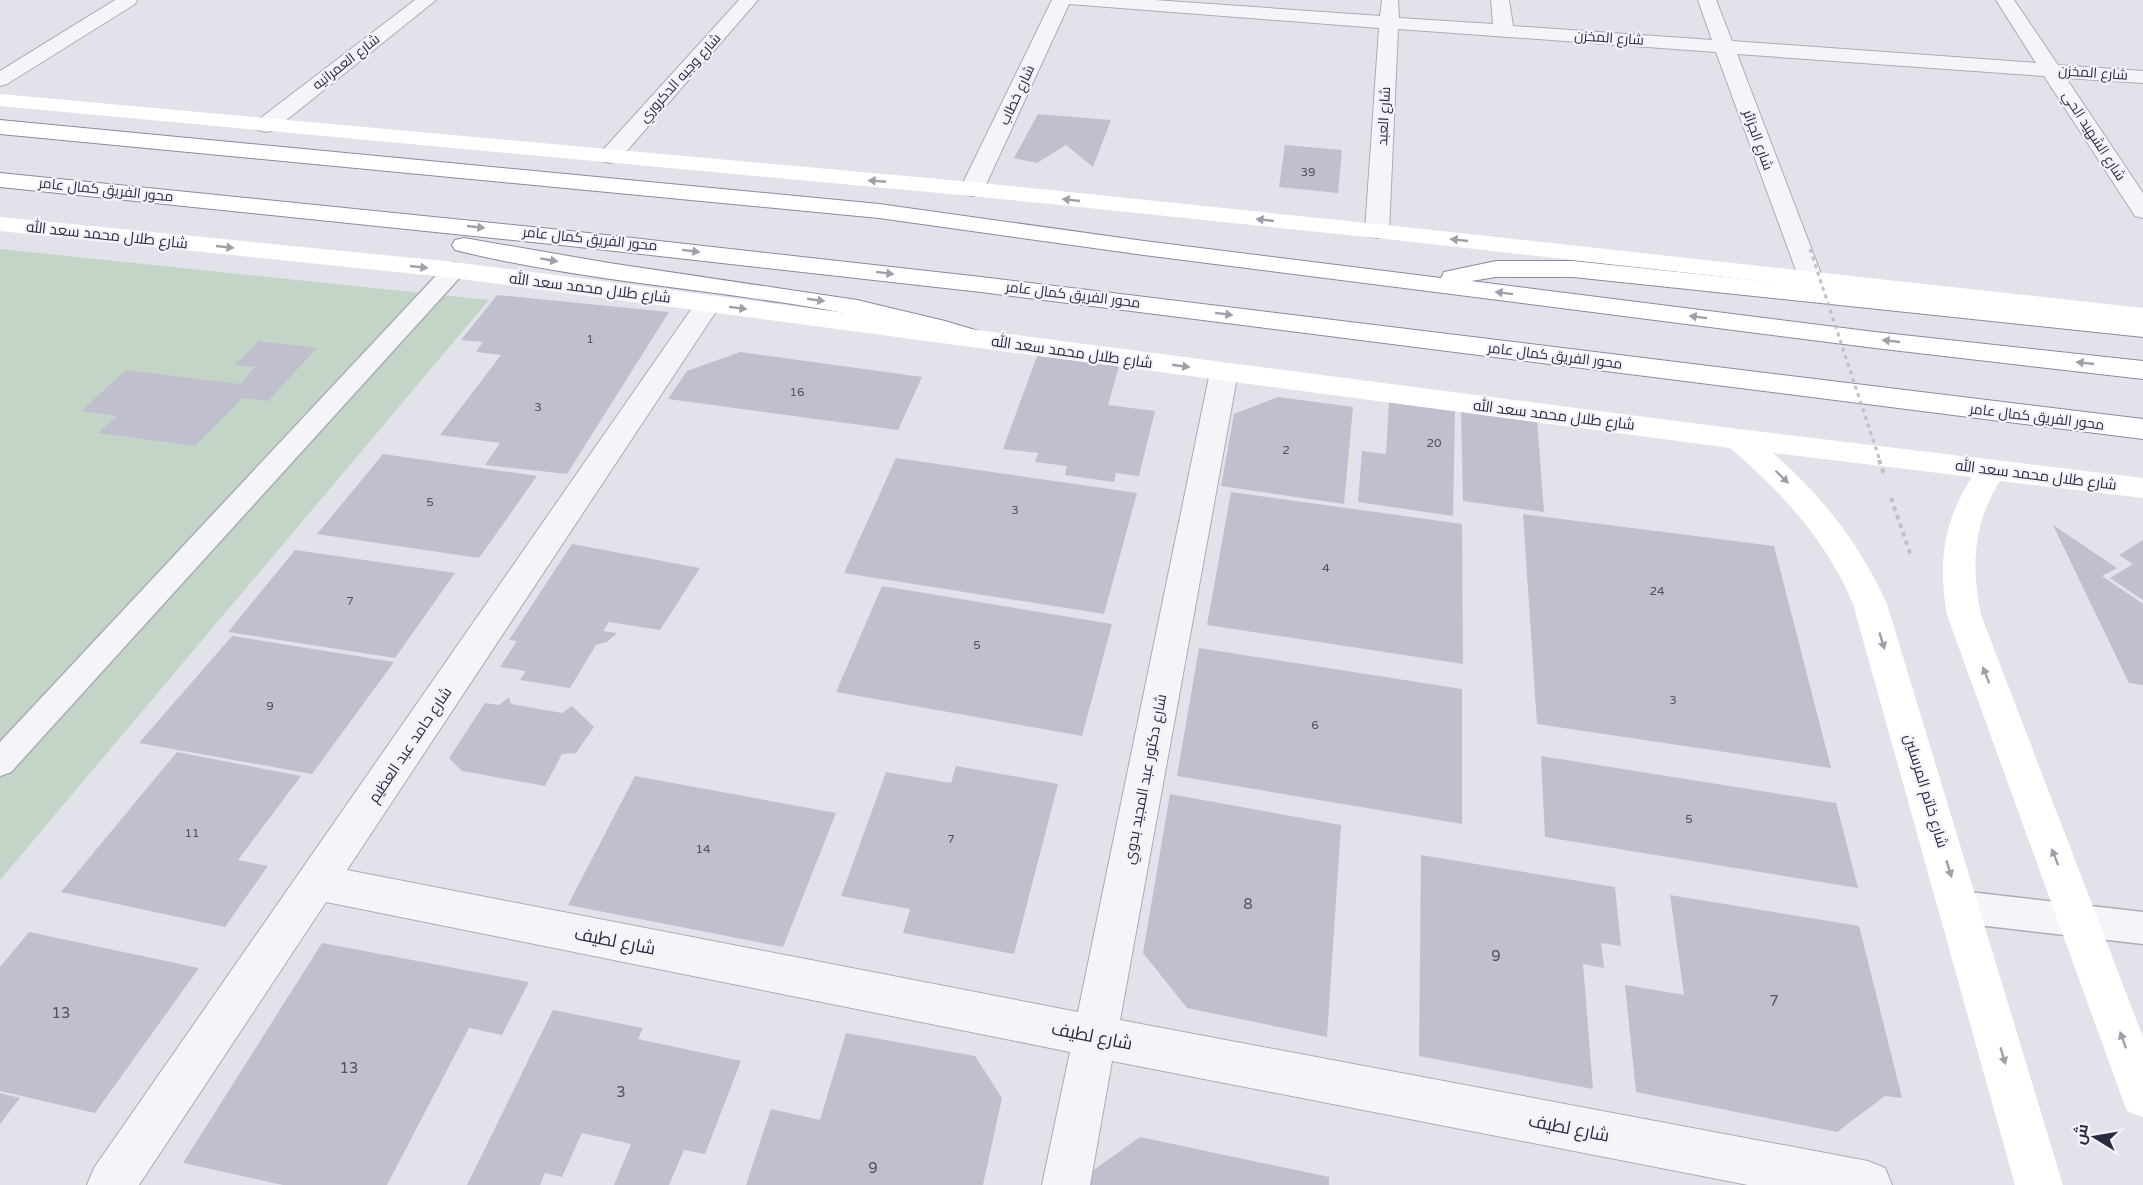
<svg xmlns="http://www.w3.org/2000/svg" width="2143" height="1185" viewBox="0 0 2143 1185" font-family="'Varela Round',Cairo,sans-serif">
<rect width="100%" height="100%" fill="#e2e2eb"/>
<path fill="#c3d5c6" d="M0 249 489 300 0 880Z"/>
<g fill="#c0bfce">
<path d="M1038 114 1111 120 1093 167 1066 145 1037 163 1014 158Z"/>
<path d="M1285 145 1342 150 1338 193 1279 187Z"/>
<path d="M497 295 669 312 567 474 485 465 500 443 440 435 501 355 476 352 483 342 461 340Z"/>
<path d="M259 341 317 348 268 401 243 398 195 446 98 433 117 416 81 411 126 370 240 384 255 367 234 365Z"/>
<path d="M740 352 922 377 898 430 668 399 687 371Z"/>
<path d="M1037 356 1119 366 1108 405 1155 411 1139 476 1116 473 1114 482 1065 475 1067 466 1035 462 1038 453 1003 449Z"/>
<path d="M1278 397 1353 407 1344 504 1221 486 1234 414Z"/>
<path d="M1389 401 1455 409 1453 516 1358 502 1362 451 1386 454Z"/>
<path d="M1461 411 1537 420 1544 512 1463 501Z"/>
<path d="M383 454 537 476 479 558 317 534Z"/>
<path d="M896 458 1137 493 1104 614 844 573Z"/>
<path d="M1231 492 1462 524 1463 664 1207 625Z"/>
<path d="M1523 514 1774 546 1831 768 1537 724Z"/>
<path d="M2053 525 2117 568 2102 576 2143 604V685L2129 683Z"/>
<path d="M2143 540V600L2110 578 2133 564 2119 555Z"/>
<path d="M572 544 700 568 660 630 609 622 603 631 617 633 607 642 596 645 570 688 520 680 526 671 500 667 517 641 509 640Z"/>
<path d="M295 550 455 573 395 658 228 632Z"/>
<path d="M882 586 1112 624 1082 736 836 692Z"/>
<path d="M232 636 394 662 312 774 139 743Z"/>
<path d="M1199 648 1462 689V824L1177 776Z"/>
<path d="M509 697 511 704 562 713 572 706 594 727 576 753 562 754 545 786 462 771 449 758 485 703 499 705Z"/>
<path d="M177 752 301 776 238 860 268 866 225 927 61 892Z"/>
<path d="M1541 756 1836 803 1858 888 1545 837Z"/>
<path d="M956 766 1058 784 1014 954 903 933 910 909 841 896 886 772 951 783Z"/>
<path d="M635 776 836 813 783 947 568 905Z"/>
<path d="M1170 794 1341 825 1327 1037 1187 1008 1143 953Z"/>
<path d="M1421 855 1615 887 1621 946 1601 943 1604 968 1583 964 1593 1089 1419 1056Z"/>
<path d="M1670 895 1859 926 1902 1098 1885 1096 1837 1132 1636 1092 1625 985 1684 995Z"/>
<path d="M29 932 199 968 95 1113 0 1091V967Z"/>
<path d="M322 943 529 982 502 1035 469 1028 387 1185H283L183 1163Z"/>
<path d="M553 1010 643 1028 638 1039 741 1061 705 1154 684 1150 669 1185H614L631 1144 582 1133 562 1177 545 1173 540 1185H467Z"/>
<path d="M846 1033 975 1056 1002 1098 983 1185H746L771 1109 820 1120Z"/>
<path d="M0 1093 20 1098 0 1124Z"/>
<path d="M1140 1137 1329 1177V1185H1086L1088 1174Z"/>
</g>
<g fill="none" stroke-linecap="round" stroke-linejoin="round">
<g stroke="#ababb9" stroke-width="3">
<g id="lane">
<path d="M454 263 462 265 465 270 462 275 11 772 0 776V742L446 265Z"/>
<path d="M1961 891 2143 912V944L1961 923 1949 918 1944 907 1949 896Z"/>
</g>
</g>
<g stroke="#ababb9" stroke-width="2">
<g id="street">
<path d="M115 0H137L135 4 7 84 0 86V71Z"/>
<path d="M415 0H436L274 130 266 132 258 130 255 125 258 120Z"/>
<path d="M739 0H758L618 161 610 163 602 161 599 156 602 151Z"/>
<path d="M1052 0H1154L1380 16 1382 0H1398L1399 18 1493 24 1491 0H1509L1513 26 1712 40 1698 0H1716L1732 41 2036 63 1996 0H2014L2058 65 2143 71V83L2066 78 2143 193V218L2135 216 2044 76 1737 54 1823 279 1819 284 1810 287 1801 284 1716 52 1398 29 1389 231 1386 236 1377 238 1368 236 1365 231 1379 28 1069 4 984 189 980 194 972 196 964 194 960 189Z"/>
<path d="M708 296 717 298 721 304 347 870 1078 1012 1210 372 1214 366 1224 363 1234 366 1238 372 1120 1020 1868 1161 1885 1168 1892 1185H1748L1112 1061 1090 1185H1042L1070 1052 326 902 139 1185H87L94 1168 699 298Z"/>
</g>
</g>
<g stroke="#898aa2" stroke-width="2">
<g id="highway">
<path d="M0 120 879 204 1144 241 1441 278 1444 272 1496 261H1573L2143 321V337L1573 277H1496L1471 281 1875 332 2143 361V379L1875 348 1144 255 879 218 0 134Z"/>
<path d="M0 173 561 230 981 277 2143 419V439L981 292 561 245 0 187Z"/>
<path d="M464 238 609 263 857 300 945 321 985 333 989 339 985 345C966 349 907 326 883 321 742 290 596 285 455 250L452 245 455 240Z"/>
</g>
</g>
<path stroke="#c0c0ca" stroke-width="4" stroke-dasharray="4.5 4.5" stroke-linecap="butt" d="M1891 498 1911 556"/>
<use href="#lane" fill="#f5f5f9" fill-rule="evenodd"/>
<use href="#street" fill="#f5f5f9" fill-rule="evenodd"/>
<g fill="#fff" fill-rule="evenodd">
<path d="M0 94 972 182 1377 224 2143 308V324L1377 238 972 196 0 106Z"/>
<path d="M0 217 454 262 1738 429 2143 478V498L2000 481C1973 524 1971 566 1981 615L2143 1037V1117L2127 1111 2121 1095 1947 615C1938 564 1943 521 1972 477L1773 453C1822 496 1860 544 1887 604L2063 1185H2015L1853 604C1826 540 1782 492 1730 448L454 278 0 231Z"/>
</g>
<use href="#highway" fill="#fff" fill-rule="evenodd"/>
<path stroke="#c0c0ca" stroke-width="3" stroke-dasharray="4 4" stroke-linecap="butt" d="M1810 249 1880 461"/>
<path stroke="#c0c0ca" stroke-width="4" stroke-dasharray="4.5 4.5" stroke-linecap="butt" d="M1879 460 1885 477"/>
</g>
<defs><path id="oneway-solid" d="M-6-.8H1V-3.2L6.5 0L1 3.2V.8H-6Z" transform="scale(1.5)"/></defs>
<g fill="#9f9faa">
<use href="#oneway-solid" transform="translate(877 181) rotate(-175)"/>
<use href="#oneway-solid" transform="translate(1071 200) rotate(-174)"/>
<use href="#oneway-solid" transform="translate(1265 220) rotate(-174)"/>
<use href="#oneway-solid" transform="translate(476 227) rotate(6)"/>
<use href="#oneway-solid" transform="translate(1459 240) rotate(-174)"/>
<use href="#oneway-solid" transform="translate(225 247) rotate(6)"/>
<use href="#oneway-solid" transform="translate(691 251) rotate(7)"/>
<use href="#oneway-solid" transform="translate(549 260) rotate(10)"/>
<use href="#oneway-solid" transform="translate(419 267) rotate(6)"/>
<use href="#oneway-solid" transform="translate(885 273) rotate(7)"/>
<use href="#oneway-solid" transform="translate(1504 293) rotate(-173)"/>
<use href="#oneway-solid" transform="translate(816 300) rotate(8)"/>
<use href="#oneway-solid" transform="translate(738 308) rotate(7)"/>
<use href="#oneway-solid" transform="translate(1224 314) rotate(7)"/>
<use href="#oneway-solid" transform="translate(1698 317) rotate(-173)"/>
<use href="#oneway-solid" transform="translate(1891 341) rotate(-174)"/>
<use href="#oneway-solid" transform="translate(2085 363) rotate(-174)"/>
<use href="#oneway-solid" transform="translate(1181 366) rotate(8)"/>
<use href="#oneway-solid" transform="translate(1782 477) rotate(44)"/>
<use href="#oneway-solid" transform="translate(1882 641) rotate(73)"/>
<use href="#oneway-solid" transform="translate(1986 675) rotate(-111)"/>
<use href="#oneway-solid" transform="translate(2055 857) rotate(-111)"/>
<use href="#oneway-solid" transform="translate(1949 869) rotate(73)"/>
<use href="#oneway-solid" transform="translate(2123 1040) rotate(-110)"/>
<use href="#oneway-solid" transform="translate(2003 1056) rotate(74)"/>
</g>
<g text-anchor="middle" dominant-baseline="central" stroke-width="4.5" stroke-linejoin="round" paint-order="stroke">
<g font-size="12" fill="#504f66">
<text x="1308" y="172">39</text>
<text x="590" y="339">1</text>
<text x="797" y="392">16</text>
<text x="538" y="407">3</text>
<text x="1434" y="443">20</text>
<text x="1286" y="450">2</text>
<text x="430" y="502">5</text>
<text x="1015" y="510">3</text>
<text x="1326" y="568">4</text>
<text x="1657" y="591">24</text>
<text x="350" y="601">7</text>
<text x="977" y="645">5</text>
<text x="1673" y="700">3</text>
<text x="270" y="706">9</text>
<text x="1315" y="725">6</text>
<text x="1689" y="819">5</text>
<text x="192" y="833">11</text>
<text x="951" y="839">7</text>
<text x="703" y="849">14</text>
</g>
<g font-size="14" fill="#2a2a43" stroke="#f2f2f8">
<text transform="translate(1609 38) rotate(4)">شارع المخزن</text>
<text transform="translate(346 62) rotate(-38)">شارع العمرانيه</text>
<text transform="translate(2093 73) rotate(4)">شارع المخزن</text>
<text transform="translate(680 78) rotate(-48)">شارع وجيه الدكروري</text>
<text transform="translate(1017 95) rotate(-65)">شارع خطاب</text>
<text transform="translate(1384 116) rotate(-87)">شارع العبد</text>
<text transform="translate(2094 136) rotate(57)">شارع الشهيد الحي</text>
<text transform="translate(1758 140) rotate(70)">شارع الجزائر</text>
<text transform="translate(106 190) rotate(6)">محور الفريق كمال عامر</text>
<text transform="translate(590 239) rotate(6)">محور الفريق كمال عامر</text>
<text transform="translate(1073 295) rotate(7)">محور الفريق كمال عامر</text>
<text transform="translate(1555 356) rotate(7)">محور الفريق كمال عامر</text>
<text transform="translate(2037 417) rotate(7)">محور الفريق كمال عامر</text>
</g>
<g font-size="15" fill="#2a2a43" stroke="#f2f2f8">
<text transform="translate(107 235) rotate(6)">شارع طلال محمد سعد الله</text>
<text transform="translate(590 288) rotate(7)">شارع طلال محمد سعد الله</text>
<text transform="translate(1072 352) rotate(8)">شارع طلال محمد سعد الله</text>
<text transform="translate(1554 415) rotate(7)">شارع طلال محمد سعد الله</text>
<text transform="translate(2036 475) rotate(7)">شارع طلال محمد سعد الله</text>
<text transform="translate(410 745) rotate(-56)">شارع حامد عبد العظيم</text>
<text transform="translate(1145 779) rotate(-79)">شارع دكتور عبد المجيد بدوي</text>
<text transform="translate(1926 791) rotate(73)">شارع خاتم المرسلين</text>
</g>
<g font-size="15" fill="#504f66">
<text x="1248" y="904">8</text>
<text x="1496" y="956">9</text>
<text x="1774" y="1001">7</text>
<text x="61" y="1013">13</text>
<text x="349" y="1068">13</text>
<text x="621" y="1092">3</text>
<text x="873" y="1168">9</text>
</g>
<g font-size="18" fill="#2a2a43" stroke="#f2f2f8">
<text transform="translate(615 941) rotate(11)">شارع لطيف</text>
<text transform="translate(1092 1036) rotate(11)">شارع لطيف</text>
<text transform="translate(1569 1128) rotate(11)">شارع لطيف</text>
</g>
</g>
<g transform="translate(2095 1137) rotate(281)" stroke="#f2f2f8" stroke-width="4.5" paint-order="stroke">
<path d="M0-4.5L10 22L0 15L-10 22Z" fill="#2a2a43"/>
<text y="-9" font-size="16" font-weight="bold" text-anchor="middle" fill="#2a2a43">ش</text>
</g>
</svg>
